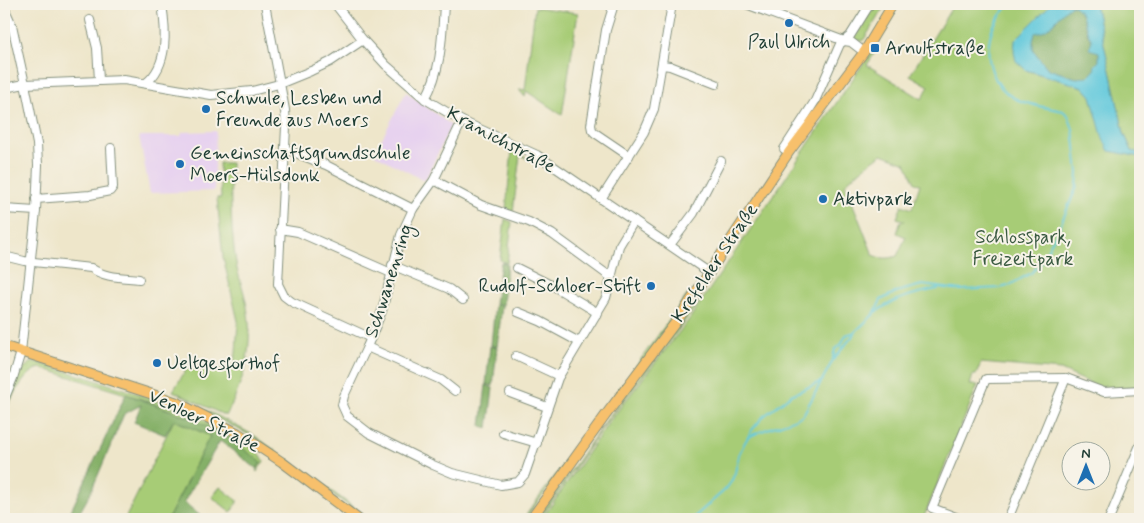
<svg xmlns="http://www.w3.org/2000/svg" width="1144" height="523" viewBox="0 0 1144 523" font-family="Mynerve,sans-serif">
<rect width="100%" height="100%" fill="#f7f3e8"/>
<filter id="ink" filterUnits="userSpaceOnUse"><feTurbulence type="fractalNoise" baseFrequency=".02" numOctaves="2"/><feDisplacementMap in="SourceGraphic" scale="10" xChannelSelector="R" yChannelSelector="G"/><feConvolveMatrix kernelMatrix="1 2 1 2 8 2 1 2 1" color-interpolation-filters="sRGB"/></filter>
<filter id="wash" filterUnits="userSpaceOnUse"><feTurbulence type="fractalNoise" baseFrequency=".0096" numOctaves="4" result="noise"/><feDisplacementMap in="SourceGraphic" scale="20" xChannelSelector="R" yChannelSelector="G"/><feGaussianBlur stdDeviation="1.12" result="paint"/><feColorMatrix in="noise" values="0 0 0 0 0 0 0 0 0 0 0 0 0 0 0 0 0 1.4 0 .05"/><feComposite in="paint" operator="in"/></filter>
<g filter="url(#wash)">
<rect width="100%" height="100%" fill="#eee6ca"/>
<g fill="#e7d2ef">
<path d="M406 92 451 125 425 181 374 154Z"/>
<path d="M216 131 214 191 150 193 139 136H181L182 132Z"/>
</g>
<g fill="#a7cc76" stroke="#638455" fill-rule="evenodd">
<path d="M875 4H886L863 41 856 40 855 37Z"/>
<path d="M954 4H1051L1015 40 1026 70 1083 87 1091 96 1096 110 1127 154 1140 157V387L1108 391 1061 370 981 363 976 375H973L970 385H978L923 519H542L609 422 688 321 871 52 874 54 867 65 922 99 929 86 910 75ZM882 154 906 163 915 183 920 184 912 209 902 205 897 218 905 221H901L897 233 906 237 897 256C890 259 880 259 873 255L845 184 863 168Z"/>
<path d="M1095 4H1140V153L1132 151 1124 133Z"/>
<path d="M535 7 578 13 562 115 526 91 525 97 520 91V89L525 90Z"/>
<path d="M512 151H513C520 154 526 157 532 161L520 155 513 212 506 209Z"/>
<path d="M219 163H231C230 198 231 235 237 269 240 281 244 291 246 302 255 343 245 380 226 416L173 391 192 360 223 370H232L236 353 238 321 223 257 217 198H221Z"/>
<path d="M505 219 512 222 507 263 500 260Z"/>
<path d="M687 295H689L650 352 525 519H523L625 381Z"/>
<path d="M697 301 699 302 664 349 602 428 540 519H537L608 418Z"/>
<path d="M36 362C106 384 176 401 239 439 248 445 260 450 264 461L257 472 256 471 261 462 188 417 142 399 41 368C25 370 10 401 4 414V407C10 395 21 361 36 362Z"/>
<path d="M163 392 218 416 255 436 370 519H367L257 439 215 417 163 394Z"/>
<path d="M174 420 210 436 168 519H125Z"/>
<path d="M220 487 238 501 231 512 212 497Z"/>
</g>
<g fill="#85b067" stroke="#52764e">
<path d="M1072 5 1078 8 1083 17 1088 35 1099 52V61L1094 71 1088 77 1076 78 1048 69 1033 50V41L1035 32 1053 24 1063 11Z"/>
<path d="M501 262 507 264 503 305 495 303Z"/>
<path d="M495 304 502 306 497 347 491 345Z"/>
<path d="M490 346 497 348 493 386 486 384Z"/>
<path d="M486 385 493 388 488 428 481 426Z"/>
<path d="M126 394 188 417 224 434 261 462 257 469 220 441 184 502 204 519H168L210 436 174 420 165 435 134 422 141 405 124 414 90 494 76 519H67Z"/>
</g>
<path fill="#5fc8db" stroke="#3f8288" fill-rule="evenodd" d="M1051 4H1095L1124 133 1132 151 1140 153V157L1109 151 1103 139 1091 96 1083 87 1026 70 1016 61 1014 52 1015 40ZM1072 5C1087 13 1083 28 1092 40L1089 49 1099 52V61L1095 65 1094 71 1088 77 1076 78 1048 69 1033 50V41L1035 33C1053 31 1058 13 1072 5Z"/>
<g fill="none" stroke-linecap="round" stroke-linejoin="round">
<g stroke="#5fc8db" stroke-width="2">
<path d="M876 312C895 298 916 293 938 289"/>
<path d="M833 360 855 333"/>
<path d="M749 437C766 427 786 425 803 415L832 362 835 349 841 345 846 335 855 332 874 314 881 300 896 292 922 285 961 290 1000 288 1008 286 1031 273 1040 264 1060 226 1077 186 1078 173 1073 129 1068 115 1063 111C1049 108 1027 105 1014 98 993 87 985 59 990 37 992 25 1002 12 1010 4"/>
<path d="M692 519 726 489 731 482 735 473 739 454 744 444 752 430 764 416 791 395 820 382"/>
</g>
</g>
</g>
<g filter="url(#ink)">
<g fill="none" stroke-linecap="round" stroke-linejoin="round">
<g stroke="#86927f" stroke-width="10">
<g id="minor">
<path d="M265 4 285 110 286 127 278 284 284 296 292 302 371 338"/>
<path d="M335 4 363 40 386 65 425 99 462 121 537 155 710 273"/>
<path d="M614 4 606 30 591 125 592 130 595 133 629 156"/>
<path d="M746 4 844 41 851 42 864 52"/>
<path d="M4 7 12 25 25 84 37 144 38 165 36 211 21 352 13 378 4 400"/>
<path d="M90 20 97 48 99 80"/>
<path d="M662 65 670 66 716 84"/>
<path d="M146 83C169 65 166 30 162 4"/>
<path d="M4 88 25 84 124 80 211 95 252 91 279 84 311 71 330 62 363 40"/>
<path d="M425 99C442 70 442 36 444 4"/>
<path d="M462 121 434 180 413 209 401 235 382 311 367 347 344 396 342 405 347 416 369 433 433 465 452 473 501 485 518 482 525 474 558 378 606 298 619 246 634 221"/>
<path d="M784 149 815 101 840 44 850 36 870 4"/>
<path d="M285 150 291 151 326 165 413 209"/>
<path d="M434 180 481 205 529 222 552 234 612 278"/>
<path d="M36 199 90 195 110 191 113 187 111 148"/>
<path d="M601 199 644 132 654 109 672 4"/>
<path d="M4 209 36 211"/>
<path d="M280 229 298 232 391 273"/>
<path d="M670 245 694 213 721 161"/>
<path d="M4 256 24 261 91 268C105 278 122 277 139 279"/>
<path d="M392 265 449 289 463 300"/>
<path d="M517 268 555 287 598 313"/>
<path d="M518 312 540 321 579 342"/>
<path d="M367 347 441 380 455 391"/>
<path d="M516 356 559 376"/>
<path d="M510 393 547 407"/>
<path d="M503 433 537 443"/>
<path d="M961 519 932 508 986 379 1066 378 1104 392 1140 390"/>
<path d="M1008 519 1066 378"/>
<path d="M1109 519 1140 445"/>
</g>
</g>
<g stroke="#86927f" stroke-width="11">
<g id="major">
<path d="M4 346 176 402 238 433 282 462 358 519"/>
<path d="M531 519 605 416 681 315 789 152 864 52 893 4"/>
</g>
</g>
<use href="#minor" stroke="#fff" stroke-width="8"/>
<use href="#major" stroke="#f7c06c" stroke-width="9"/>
</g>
</g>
<g fill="#1f6fb2" stroke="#f7f3e8" stroke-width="2">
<circle cx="789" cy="23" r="5"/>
<rect x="870" y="43" width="10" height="10" rx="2.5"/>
<circle cx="206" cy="109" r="5"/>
<circle cx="180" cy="164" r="5"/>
<circle cx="823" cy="199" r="5"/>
<circle cx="651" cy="286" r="5"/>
<circle cx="157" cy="363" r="5"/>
</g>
<g text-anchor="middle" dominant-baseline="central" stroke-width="4" stroke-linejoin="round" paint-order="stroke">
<g font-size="19" fill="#1f3d34" stroke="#f7f3e8" text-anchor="start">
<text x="789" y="42" text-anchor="middle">Paul Ulrich</text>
<text x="885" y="48">Arnulfstraße</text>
<text x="216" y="98">Schwule, Lesben und<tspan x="216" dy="22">Freunde aus Moers</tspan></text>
<text x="190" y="153">Gemeinschaftsgrundschule<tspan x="190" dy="22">Moers-Hülsdonk</tspan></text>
<text x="833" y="199">Aktivpark</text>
<text x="641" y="286" text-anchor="end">Rudolf-Schloer-Stift</text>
<text x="167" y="363">Ueltgesforthof</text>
</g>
<g font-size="19" fill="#1f3d34" stroke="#f7f3e8">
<text transform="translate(501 140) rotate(28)">Kranichstraße</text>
<text transform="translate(715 263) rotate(-56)">Krefelder Straße</text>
<text transform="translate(389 281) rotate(-72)">Schwanenring</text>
<text transform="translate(204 421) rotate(26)">Venloer Straße</text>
</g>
<g font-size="19" fill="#3a5a41" stroke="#f7f3e8">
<text x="1023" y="237">Schlosspark,<tspan x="1023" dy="22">Freizeitpark</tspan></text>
</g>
</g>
<rect width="1144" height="523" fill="none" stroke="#f7f3e8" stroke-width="20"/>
<g transform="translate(1086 466)"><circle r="24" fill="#f7f3e8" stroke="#a1aaa0"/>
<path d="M0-4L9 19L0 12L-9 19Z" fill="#1f6fb2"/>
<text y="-8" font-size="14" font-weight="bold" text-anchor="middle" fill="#1f3d34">N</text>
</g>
</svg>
